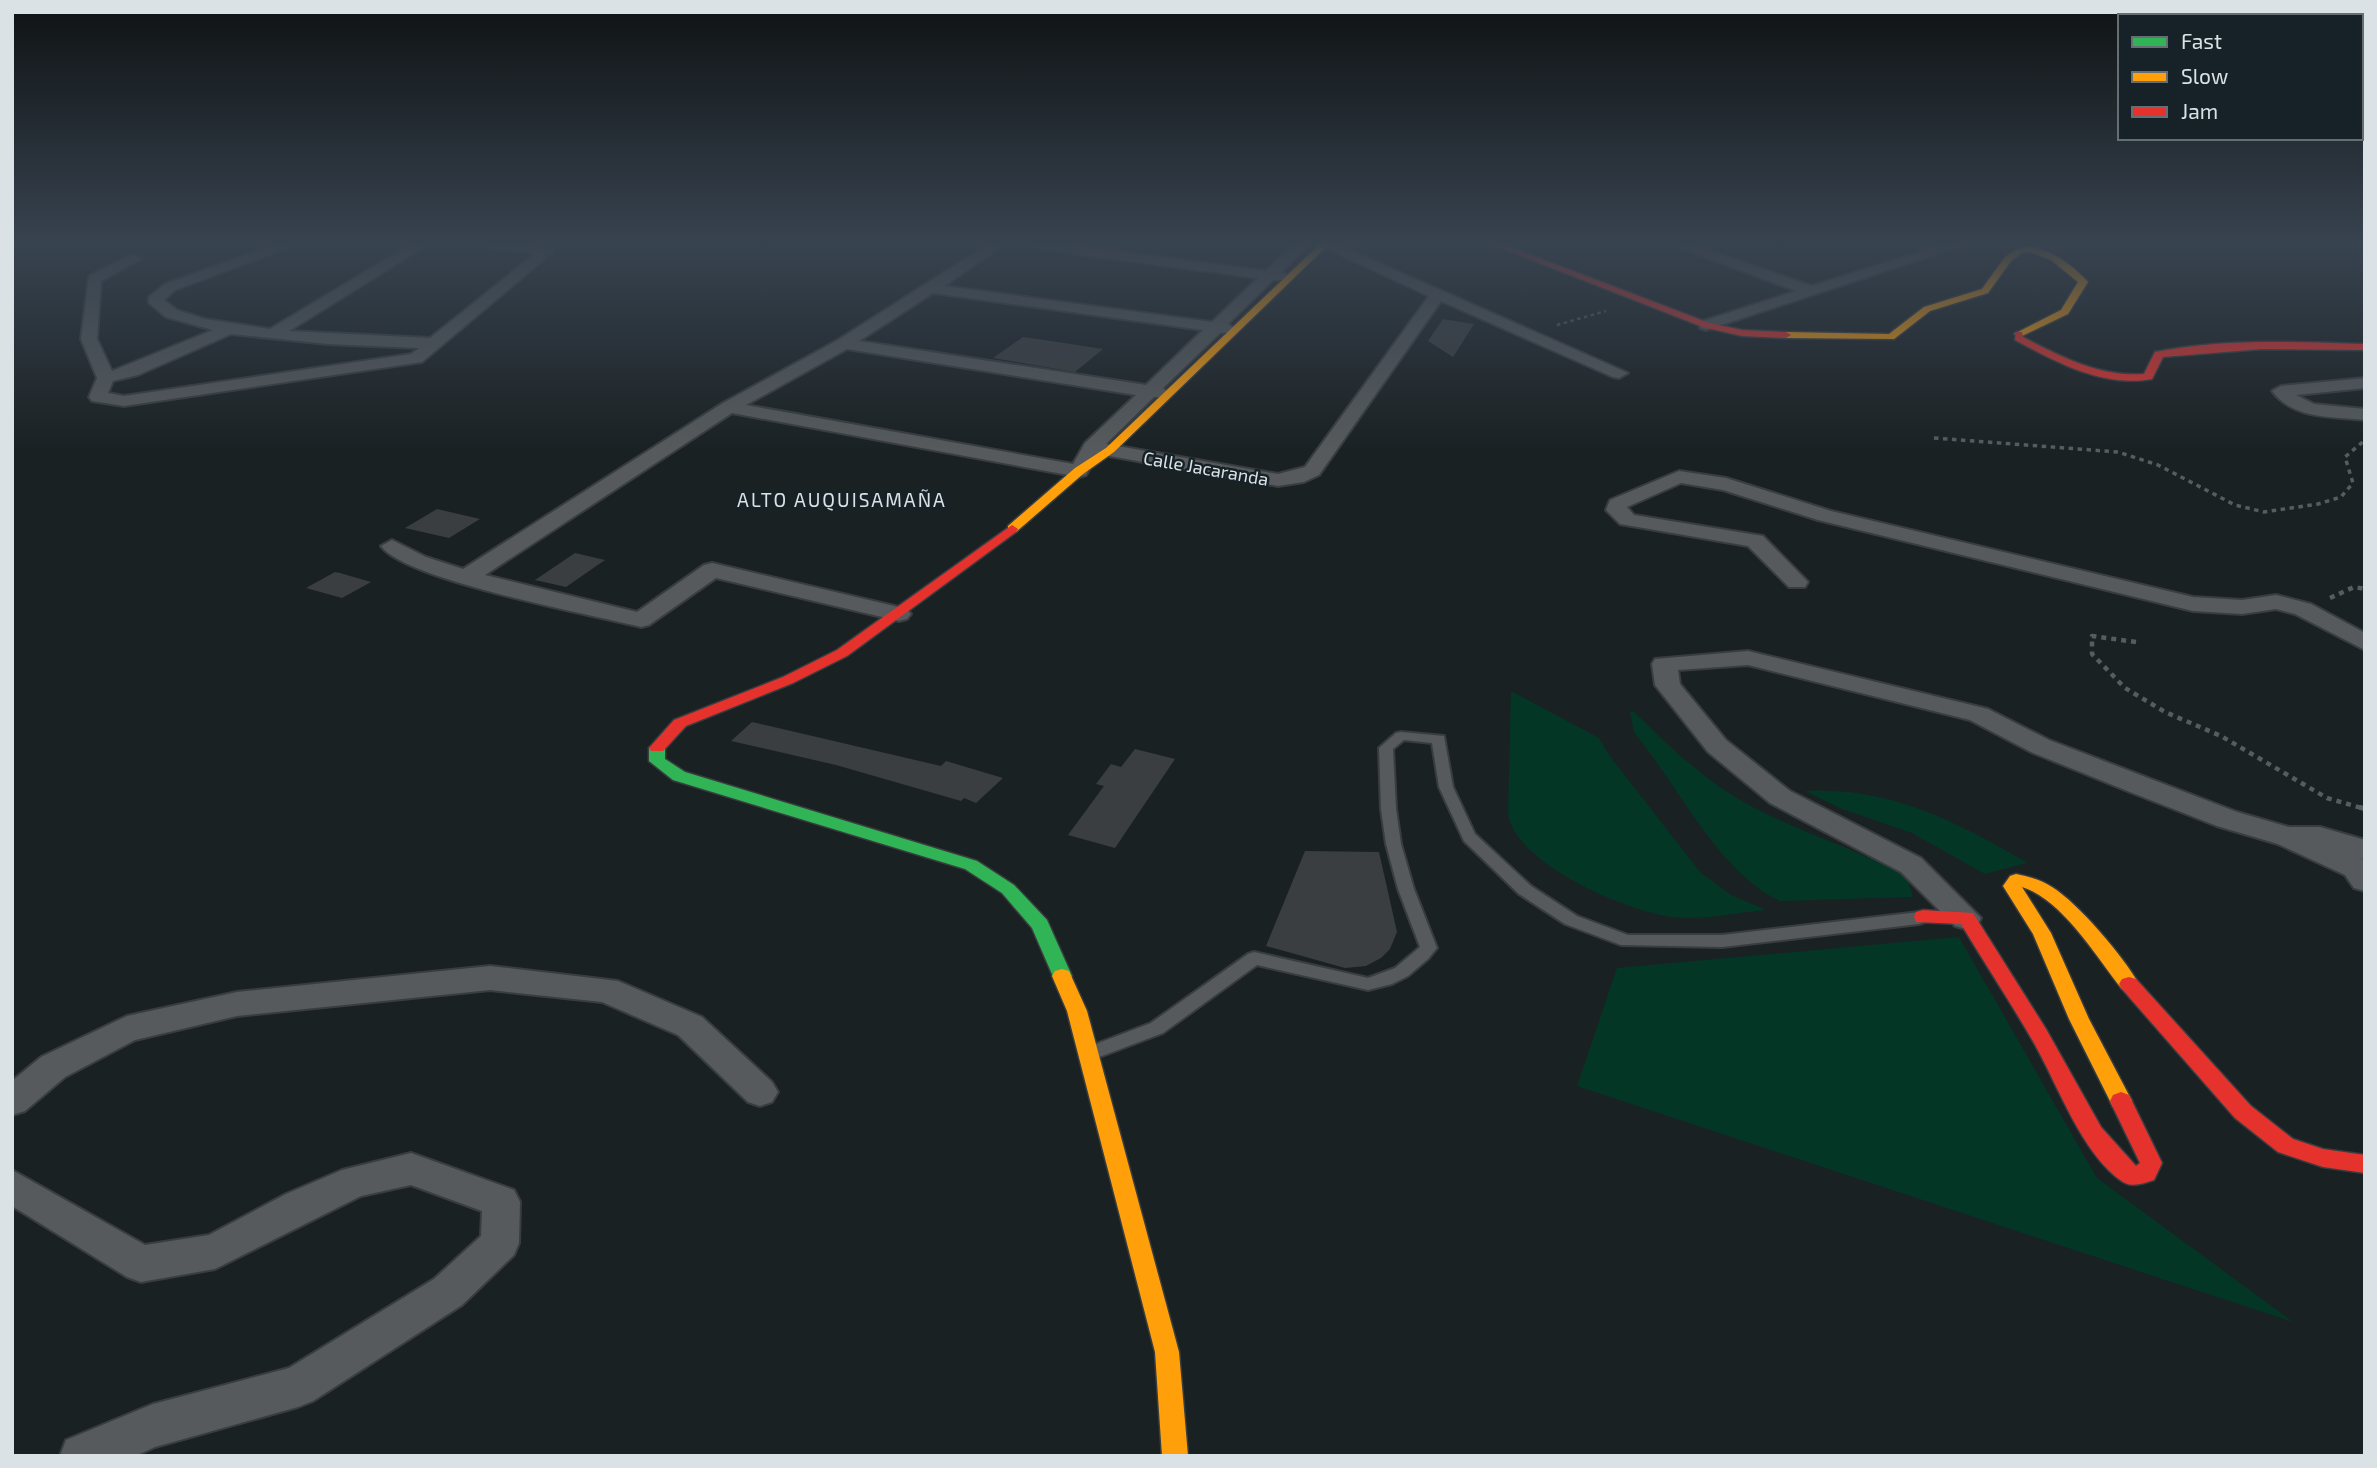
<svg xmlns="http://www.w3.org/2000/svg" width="2377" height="1468" viewBox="0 0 2377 1468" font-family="'Exo 2',sans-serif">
<rect width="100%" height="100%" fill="#1a2123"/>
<g fill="#043626">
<path d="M1511 691 1599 738 1609 755 1700 872 1731 895 1766 910C1739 912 1711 919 1685 918 1637 918 1513 864 1508 813Z"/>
<path d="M1633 711C1664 741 1695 772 1732 795 1786 829 1851 845 1907 877L1913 897 1780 901C1723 875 1684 797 1646 748L1634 732 1630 712Z"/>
<path d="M1805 791C1887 786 1959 822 2027 863L1985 874 1912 833 1842 809Z"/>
<path d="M1959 937 2097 1178 2293 1322 1577 1086 1617 968Z"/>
</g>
<g fill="#3a3e40">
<path d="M1443 319 1474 324 1453 357 1428 341Z"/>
<path d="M1023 337 1064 343 1103 349 1075 372 993 358Z"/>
<path d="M437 509 480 519 449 538 405 528Z"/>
<path d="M575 553 605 560 566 587 535 580Z"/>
<path d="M335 572 340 573 371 582 342 598 306 588Z"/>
<path d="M752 722 941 766 946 761 1003 778 976 803 964 798 961 801 836 765 731 741Z"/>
<path d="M1135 749 1175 759 1115 848 1068 835 1104 786 1096 784 1111 764 1121 767Z"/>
<path d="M1305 851 1379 852 1397 932 1390 949 1381 958 1366 966 1345 968 1266 946Z"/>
</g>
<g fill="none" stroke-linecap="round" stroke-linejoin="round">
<g stroke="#393d40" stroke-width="4">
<path id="lane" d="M1401 732 1444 736 1453 787 1475 834 1531 886 1577 916 1628 935H1722L1919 912 1925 914 1927 918 1925 922 1919 924 1722 947 1621 945 1565 924 1519 894 1464 841 1439 787 1432 743 1404 740 1393 749 1396 809 1401 844 1414 889 1437 948 1428 959 1408 976 1392 984 1368 990 1257 965 1163 1033 1094 1059 1088 1057 1085 1052 1088 1047 1151 1023 1248 954 1254 952 1368 978 1395 968 1420 947 1398 889 1386 844 1381 809 1379 748 1396 733Z"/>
</g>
<g stroke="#393d40" stroke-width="4">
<g id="street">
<path d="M274 245H295L175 290 164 300 177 310 205 319 270 329 410 245H427L289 331 430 338 535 254 492 249 485 245H532L554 251 422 362 124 406 92 401 89 397 97 378 81 339 89 276 129 256 134 255 141 259 101 281 97 339 112 371 213 330 166 317 149 303V297L165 284ZM231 334 328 344 419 348 411 354 124 396 108 393 113 381 138 375Z"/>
<path d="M987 245H1004L944 286 1212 322 1258 278 1037 249 1030 245H1071L1266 271 1293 245H1308L1281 273 1286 274V280H1273L1228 324 1236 329 1234 332 1220 333 1163 388 1169 393 1166 397H1154L1106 444 1278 474 1305 467 1429 296 1319 245H1338L1628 373 1619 378 1613 377 1441 301 1319 475 1304 482 1278 486 1098 454 1086 475 1079 477 732 413 485 575 637 612 704 565 712 563 907 609 911 614 907 619 899 621 716 578 649 625 641 627C593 615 405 580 381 546L392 540 426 557 463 569 723 403 838 340ZM933 293 1203 330 1146 385 859 341ZM847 349 1136 395 1085 443 1073 464 746 405Z"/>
<path d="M1673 245H1694L1812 286 1942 245H1964L1706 330 1700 328V322L1796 291Z"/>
<path d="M2365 378V388L2296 395 2314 404 2365 409V420C2332 416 2294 420 2272 391L2281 386Z"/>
<path d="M1679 471 1726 478 1831 511 2193 597 2242 600 2276 595 2311 604 2365 633V650L2295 614 2276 609 2242 614 2193 611 1818 520 1723 490 1681 483 1627 507 1634 515 1763 536 1808 582 1805 587H1789L1748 546 1620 524 1606 510 1610 500Z"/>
<path d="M1748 651 1988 709 2049 740 2237 812 2289 827H2320L2365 840V860L2360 858 2365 861V891L2354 888 2345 875 2278 844 2217 826 2130 792 2031 752 1970 720 1748 665 1678 670 1680 684 1726 740 1790 791 1921 858 1981 918 1977 926 1966 929 1955 926 1901 872 1770 803 1708 752 1655 685 1652 664 1655 659Z"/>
<path d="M490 966 618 981 702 1017 772 1082 778 1092 772 1102 760 1106 748 1102 678 1035 602 1002 490 990 237 1016 135 1040 65 1077 25 1111 12 1115V1081L41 1057 127 1016 237 992Z"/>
<path d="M411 1153 514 1190 520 1202 519 1243 514 1255 462 1305 313 1401 298 1407 155 1447 135 1456H60L66 1440 153 1404 289 1368 434 1279 481 1236 482 1211 411 1185 361 1196 215 1269 141 1282 127 1277 12 1206V1170L145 1245 209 1235 286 1194 342 1170Z"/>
</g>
</g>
<g stroke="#393d40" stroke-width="3">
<path id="fast" d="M657 743 665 748V759L685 772 977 861 1014 885 1047 920 1072 976 1069 981 1062 983 1055 981 1032 928 1002 893 965 869 673 780 649 761V748Z"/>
</g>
<g stroke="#393d40" stroke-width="3">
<g id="slow">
<path d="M1319 245H1328L1114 452 1083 474 1016 532H1008V526L1075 468 1106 448Z"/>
<path d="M2030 246C2054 251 2072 265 2088 282L2068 314 2022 336 2014 334 2061 310 2078 282 2051 260 2030 252 2022 253 2011 261 1988 293 1930 311 1894 339 1786 338 1781 335 1786 332 1889 334 1924 307 1982 289 2005 257 2016 250Z"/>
<path d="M2016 874C2029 877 2040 879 2052 887 2079 904 2123 956 2139 984L2136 989 2129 991 2122 989C2097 958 2062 899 2022 887L2051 933 2089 1019 2132 1101 2129 1107 2121 1110 2113 1107 2069 1019 2033 934 2003 886 2010 876Z"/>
<path d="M1062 969 1069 971 1087 1011 1179 1352 1188 1456H1162L1155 1352 1067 1011 1052 976 1055 971Z"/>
</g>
</g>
<g stroke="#393d40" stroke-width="3">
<g id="jam">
<path d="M1493 245H1505L1709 323 1742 330 1786 332 1791 335 1786 338 1742 336 1703 327Z"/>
<path d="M2016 332H2022L2023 337C2061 357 2100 377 2144 374L2155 352C2223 338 2296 342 2365 344V350L2262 349 2163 357 2152 379C2103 388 2056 362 2015 340Z"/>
<path d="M1012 525 1018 529 1016 532 847 656 793 683 686 726 663 751H651L649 748 674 720 783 677 837 650Z"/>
<path d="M1923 910 1973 913 2046 1029 2101 1127 2136 1166 2140 1163 2110 1101 2113 1095 2121 1092 2129 1095 2162 1163 2154 1180C2144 1183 2133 1188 2123 1182 2082 1155 2058 1085 2034 1043 2011 1003 1985 964 1961 924L1916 922 1914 917 1916 912Z"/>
<path d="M2129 977 2136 979 2251 1106 2293 1139 2323 1149 2365 1155V1173L2323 1167 2278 1152 2235 1118 2122 989 2119 984 2122 979Z"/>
</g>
</g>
<path stroke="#575c5e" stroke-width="2.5" stroke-dasharray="3.5 3.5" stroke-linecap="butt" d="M1557 325 1606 311"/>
<path stroke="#575c5e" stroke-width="3.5" stroke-dasharray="4.5 4.5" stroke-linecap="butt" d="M1934 438 2118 452 2158 465 2235 505 2264 512 2318 504 2341 497 2353 483 2345 457 2365 440"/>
<g stroke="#575c5e" stroke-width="4.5" stroke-dasharray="5 5" stroke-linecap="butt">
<path d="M2330 598 2354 587 2365 589"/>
<path d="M2136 642 2092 636V654L2125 688 2165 712 2221 736 2327 798 2365 809"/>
</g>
<path stroke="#575c5e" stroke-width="5" stroke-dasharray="6 6" stroke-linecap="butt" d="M2359 807 2365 809"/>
<use href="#lane" fill="#565a5c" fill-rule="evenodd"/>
<use href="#street" fill="#565a5c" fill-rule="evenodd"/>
<use href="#fast" fill="#30b455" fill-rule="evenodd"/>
<use href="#slow" fill="#ff9f0a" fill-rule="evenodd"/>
<use href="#jam" fill="#e5322d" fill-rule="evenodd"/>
</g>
<linearGradient id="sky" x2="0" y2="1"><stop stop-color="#0e1213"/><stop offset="0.54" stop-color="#384350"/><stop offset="1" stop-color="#384350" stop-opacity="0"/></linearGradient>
<rect width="2377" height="451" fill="url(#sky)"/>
<g text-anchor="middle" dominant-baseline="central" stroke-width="5" stroke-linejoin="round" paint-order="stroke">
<g font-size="18" fill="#dbe2e6" stroke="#162227">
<text transform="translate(1206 468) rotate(10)">Calle Jacaranda</text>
</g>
<g font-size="19" letter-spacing="2" fill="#dbe2e6" stroke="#162227">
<text x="842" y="499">ALTO AUQUISAMAÑA</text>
</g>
</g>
<rect width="2377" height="1468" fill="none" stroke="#dbe2e6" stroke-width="28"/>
<rect x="2118" y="14" width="245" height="126" fill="#162227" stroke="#656f73" stroke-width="2"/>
<rect x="2132" y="37" width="35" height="10" fill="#30b455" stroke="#656f73" stroke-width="2"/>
<text x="2181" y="49" font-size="21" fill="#dbe2e6">Fast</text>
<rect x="2132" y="72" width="35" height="10" fill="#ff9f0a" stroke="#656f73" stroke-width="2"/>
<text x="2181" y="84" font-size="21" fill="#dbe2e6">Slow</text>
<rect x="2132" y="107" width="35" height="10" fill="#e5322d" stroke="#656f73" stroke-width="2"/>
<text x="2181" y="119" font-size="21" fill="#dbe2e6">Jam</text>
</svg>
